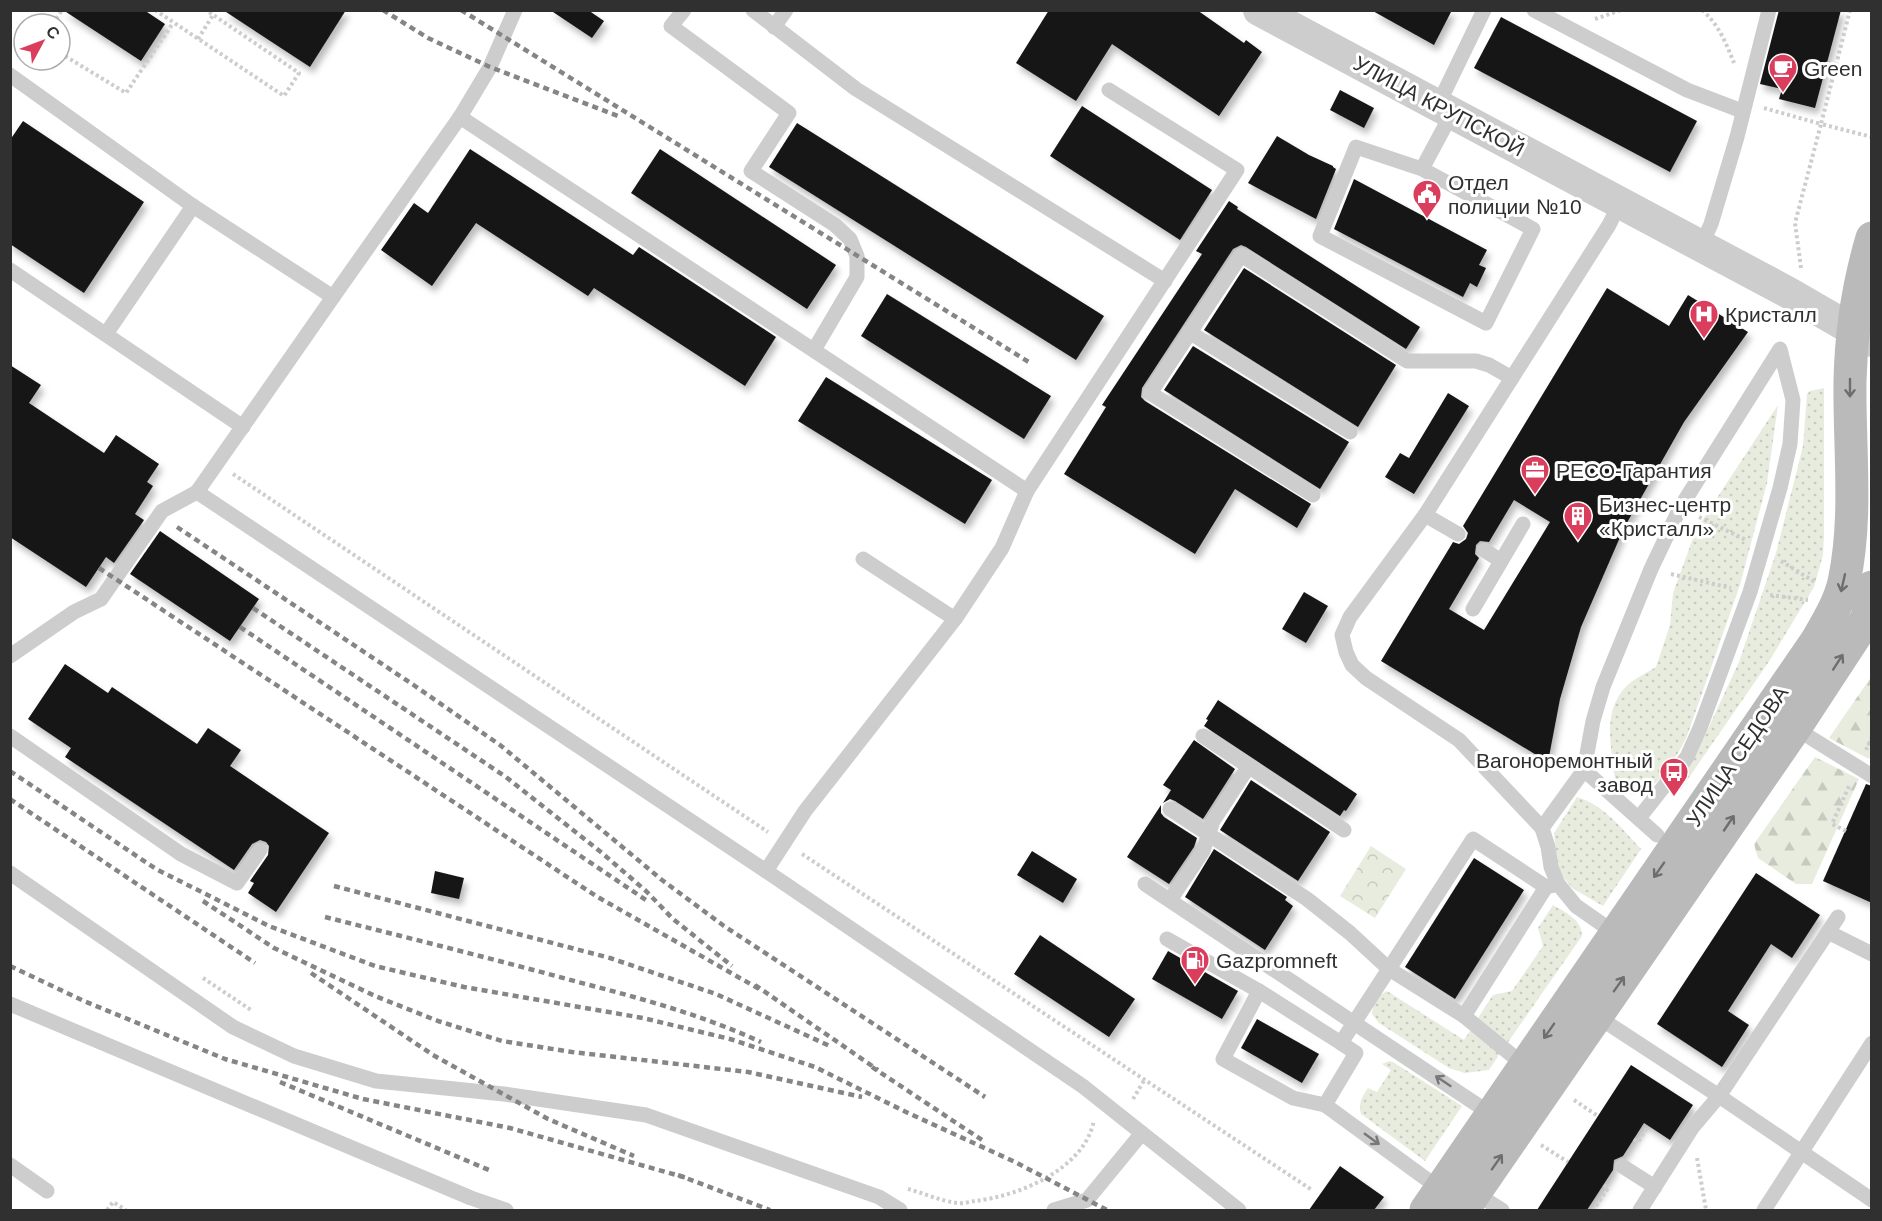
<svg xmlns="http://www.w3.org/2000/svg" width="1882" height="1221" viewBox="0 0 1882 1221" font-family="Helvetica,sans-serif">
<defs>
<pattern id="grass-dots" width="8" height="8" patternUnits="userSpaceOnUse" patternTransform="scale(1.5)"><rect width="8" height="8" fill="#e7ecde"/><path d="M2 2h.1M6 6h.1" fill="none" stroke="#c6cbbf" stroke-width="1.8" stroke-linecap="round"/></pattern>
<pattern id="forest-firs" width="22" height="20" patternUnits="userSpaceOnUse" patternTransform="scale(1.5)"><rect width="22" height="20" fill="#e7ecde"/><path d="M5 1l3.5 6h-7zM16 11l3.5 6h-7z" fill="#c6cbbf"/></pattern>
<pattern id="park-crowns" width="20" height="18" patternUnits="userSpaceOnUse" patternTransform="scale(1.5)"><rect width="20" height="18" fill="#e7ecde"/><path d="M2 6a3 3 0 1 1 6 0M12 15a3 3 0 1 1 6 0" fill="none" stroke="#c6cbbf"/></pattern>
<filter id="shadow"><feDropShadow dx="3.5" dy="6" stdDeviation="3" flood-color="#0004"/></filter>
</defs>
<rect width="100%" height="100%" fill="#fff"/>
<g fill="url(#grass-dots)">
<path d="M1824 388V536L1823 555 1814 587 1768 663 1681 789 1676 786 1694 759 1739 662 1776 553 1803 446 1807 394 1810 391Z"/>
<path d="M1778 405 1767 483 1740 585 1687 736C1679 754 1641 820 1618 784 1612 774 1613 759 1611 748 1609 729 1609 711 1620 694 1628 681 1643 675 1656 667L1670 625 1673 593 1696 530Z"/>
<path d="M1577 797C1604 805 1622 829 1641 849L1603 906 1572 888 1558 871 1554 833Z"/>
<path d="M1553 905C1566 913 1582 919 1582 936L1506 1045 1476 1021 1493 995 1512 991 1543 946 1538 928Z"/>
<path d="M1387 991 1464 1040 1472 1028 1501 1052 1489 1070 1465 1073 1449 1068 1379 1023 1372 1014C1374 1002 1376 997 1387 991Z"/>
<path d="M1389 1061 1393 1062 1462 1106 1425 1161 1361 1114C1358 1103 1362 1097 1368 1088L1377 1092 1391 1070 1382 1064Z"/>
</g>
<g fill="url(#forest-firs)">
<path d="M1871 677 1872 753 1869 759 1829 738Z"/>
<path d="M1815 757 1859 779 1812 884H1796L1758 858 1754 844Z"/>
</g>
<path fill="url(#park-crowns)" d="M1371 846 1406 869 1375 918 1340 896Z"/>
<g fill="#171717" fill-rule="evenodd" filter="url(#shadow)">
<path d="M63 10H144L165 24 141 61Z"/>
<path d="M223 10H346L310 67Z"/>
<path d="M550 10H588L604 21 592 38Z"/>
<path d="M1049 10H1197L1244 43 1246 40 1262 52 1219 116 1112 44 1076 101 1016 63Z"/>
<path d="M1371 10H1452L1434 45Z"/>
<path d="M1779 10H1841L1815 108 1779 99 1782 89 1760 84Z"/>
<path d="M1501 17 1697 121 1670 172 1474 68Z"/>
<path d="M1340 90 1374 108 1364 128 1330 110Z"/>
<path d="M1082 106 1212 190 1180 240 1050 156Z"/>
<path d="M23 121 144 202 84 293 10 244V140Z"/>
<path d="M797 123 1104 316 1076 360 769 167Z"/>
<path d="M1277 136 1309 155 1333 166V167L1336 169 1316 219 1248 183Z"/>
<path d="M470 149 633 255 639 247 776 337 745 386 594 288 588 296 476 223 432 286 381 250 414 203 428 213Z"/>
<path d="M660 149 836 265 807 309 631 193Z"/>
<path d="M1354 179 1487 250 1479 265 1486 268 1477 287 1470 283 1463 297 1334 229Z"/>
<path d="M1229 201 1238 207 1237 209 1420 327 1406 349 1246 247 1241 245 1233 249 1142 388 1141 397 1145 401 1311 504 1297 528 1235 489 1195 554 1064 474 1106 407 1102 405 1202 254 1196 251Z"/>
<path d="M1244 268 1396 365 1358 427 1204 330Z"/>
<path d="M1607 288 1669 326 1688 295 1748 332 1684 422 1624 528 1581 627 1560 699 1548 762 1381 661 1453 542 1459 544 1466 539 1468 533 1463 526ZM1514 500 1550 522 1484 630 1449 609 1479 558 1475 554 1476 545 1480 541 1489 542Z"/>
<path d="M887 294 1051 396 1024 439 861 336Z"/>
<path d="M1193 346 1349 442 1320 489 1164 390Z"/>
<path d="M10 365 41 385 29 403 104 453 116 435 159 464 147 482 153 486 135 514 144 520 114 563 106 557 86 587 10 537Z"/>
<path d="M826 377 992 480 965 524 798 421Z"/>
<path d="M1448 393 1469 406 1414 494 1385 477 1400 453 1409 458Z"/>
<path d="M160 531 259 599 230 641 130 574Z"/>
<path d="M1304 592 1328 606 1306 643 1282 629Z"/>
<path d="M65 664 108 693 112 687 197 744 208 728 241 750 230 766 329 833 276 912 248 893 254 883 250 881 268 855 269 846 266 842 260 840 252 844 234 870 65 757 71 748 28 719Z"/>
<path d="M1218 700 1357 794 1346 811 1344 810 1340 816 1204 726 1208 720 1206 719Z"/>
<path d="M1194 740 1235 769 1203 819 1175 801 1170 799 1163 803 1171 790 1163 785Z"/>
<path d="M1251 780 1330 832 1298 881 1220 830Z"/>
<path d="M1866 784 1872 786V903L1823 881Z"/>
<path d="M1161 805V813L1164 817 1197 838 1194 847 1169 884 1127 857Z"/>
<path d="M1214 849 1287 897 1285 900 1293 906 1265 950 1185 897Z"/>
<path d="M1032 851 1077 879 1063 903 1017 875Z"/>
<path d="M1474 858 1524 890 1455 999 1405 967Z"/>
<path d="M435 871 464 878 459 899 431 893Z"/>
<path d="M1756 873 1820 915 1792 958 1771 944 1728 1011 1749 1025 1722 1067 1657 1024Z"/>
<path d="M1040 935 1135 999 1109 1037 1014 974Z"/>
<path d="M1168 951 1238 991 1222 1019 1152 979Z"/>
<path d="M1257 1019 1319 1054 1302 1083 1241 1048Z"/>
<path d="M1631 1065 1693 1105 1670 1140 1644 1123 1623 1156 1614 1160 1613 1170 1587 1210H1537Z"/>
<path d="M1340 1166 1384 1197 1374 1210H1309Z"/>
</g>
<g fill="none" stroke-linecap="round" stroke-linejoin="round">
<g stroke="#cdcdcd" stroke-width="4" stroke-dasharray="3 3" stroke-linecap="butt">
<path d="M155 10 284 96 299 73 206 10"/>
<path d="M1702 10C1719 25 1726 43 1734 63"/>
<path d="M1595 19 1621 10"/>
<path d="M53 24 62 10"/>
<path d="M198 39 213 15"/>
<path d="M60 53 126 93 173 23"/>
<path d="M1764 108 1821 124 1850 10"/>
<path d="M1801 268 1795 223 1821 124 1872 137"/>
<path d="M233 474 768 832"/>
<path d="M1699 517 1746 540"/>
<path d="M1781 561 1815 582"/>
<path d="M1671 574 1731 588"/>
<path d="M1770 595 1808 600"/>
<path d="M1866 750 1872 737"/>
<path d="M1846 831 1832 824 1850 784"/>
<path d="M802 854 1312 1190"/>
<path d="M203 978 251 1010"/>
<path d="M1133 1099 1145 1079"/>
<path d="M1574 1100 1598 1116"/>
<path d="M1634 1139 1638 1142 1648 1126"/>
<path d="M1541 1145 1568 1162"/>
<path d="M1697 1158 1706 1210"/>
<path d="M908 1189C923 1193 941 1201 957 1203 962 1204 969 1202 975 1201 1019 1196 1085 1169 1094 1120"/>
<path d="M1596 1206 1608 1188 1604 1185"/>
<path d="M107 1210 113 1202 126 1210"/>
</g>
<g stroke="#cdcdcd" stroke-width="15">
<path d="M684 10 671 26 789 113 751 171 835 225 850 239 857 256V277L814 350"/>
<path d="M753 10 856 89 1165 281"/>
<path d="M1534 10 1687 90 1742 111"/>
<path d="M774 27 786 10"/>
<path d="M10 75 193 206 333 297 197 492 766 871 1084 1087 1239 1210"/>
<path d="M1438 105 1484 10"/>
<path d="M460 117 1027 491"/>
<path d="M1422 169 1356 147 1320 236 1486 323 1533 229 1422 169 1452 113"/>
<path d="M1701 246 1711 224 1737 137 1769 10"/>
<path d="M10 270 243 427"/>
<path d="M333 297 460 117 490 67 515 10"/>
<path d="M1189 332 1350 432"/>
<path d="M106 334 193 206"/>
<path d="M1313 495 1150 393 1241 255 1407 361H1476L1489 365 1512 378"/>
<path d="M1425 515 1458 534"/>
<path d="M1484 550 1501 561"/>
<path d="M863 559 955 619"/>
<path d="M1473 609 1523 524"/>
<path d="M10 656 74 612 101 599 162 511 197 492"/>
<path d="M1795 728 1872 776"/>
<path d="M10 736 181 854 237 883 260 850"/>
<path d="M1203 736 1344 830"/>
<path d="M1584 770 1657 835"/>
<path d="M1170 809 1307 899 1350 933 1389 969 1464 1016 1525 1066"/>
<path d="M1542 828 1459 740 1366 678 1352 665 1346 652 1342 635 1350 617 1425 515 1609 225 1620 203"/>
<path d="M766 871 805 811 955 619 1002 548 1027 491 1237 170 1109 90"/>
<path d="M10 873 233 1027 294 1056 376 1081 504 1094 646 1115 879 1197 900 1210"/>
<path d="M1145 884 1491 1114"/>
<path d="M1170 900 1203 851 1213 821 1249 766"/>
<path d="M1828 932 1872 954"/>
<path d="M1619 936 1576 906 1558 884 1551 867 1548 847 1542 828 1584 770 1593 721 1603 687 1651 569 1680 508 1780 349 1793 400 1790 444 1780 488 1750 592 1700 728 1687 757 1639 818"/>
<path d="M1167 939 1259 991 1341 1043 1473 839 1546 887"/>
<path d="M1259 991 1223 1059 1293 1098 1325 1105 1440 1189"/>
<path d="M10 1004 471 1198 506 1210"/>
<path d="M1595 1015 1719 1096 1872 1200"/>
<path d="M1464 1016 1546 887 1555 885"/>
<path d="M1325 1105 1356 1053 1341 1043"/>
<path d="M10 1165 47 1191"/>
<path d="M1622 1166 1655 1187"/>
<path d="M1475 1193 1502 1210"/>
<path d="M1054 1210 1087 1200 1142 1133"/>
<path d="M1640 1210 1692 1128 1719 1096 1838 917"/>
<path d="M1764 1210 1872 1043"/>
</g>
<path stroke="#cdcdcd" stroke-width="32" d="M1259 10 1789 293 1872 341"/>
<g stroke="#bababa" stroke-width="33">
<path d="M1426 1210 1817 640C1828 621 1839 603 1844 582 1858 517 1849 447 1850 381 1851 332 1858 285 1872 238"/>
<path d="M1463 1210 1795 728 1867 618 1872 587"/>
</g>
<g stroke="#858585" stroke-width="4.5" stroke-dasharray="6 4.5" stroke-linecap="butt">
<path d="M383 10 428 38 490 67 618 116"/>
<path d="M461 10 1032 364"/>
<path d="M177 527 415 686 500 745 662 880 724 926 985 1097"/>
<path d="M99 568 596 896 761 990"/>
<path d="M253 608 506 777 602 853 646 891 673 919 732 966"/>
<path d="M240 627 646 900"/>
<path d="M10 771 156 869 269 926 375 966 464 987 643 1018 730 1039 815 1067 906 1112 1015 1162 1107 1210"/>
<path d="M10 799 255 963"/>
<path d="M334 886 610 958 716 994 832 1047"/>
<path d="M203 901 274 948 375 996 438 1021 502 1041 572 1052 748 1072 862 1097"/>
<path d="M325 917C409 938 494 959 578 982 640 998 702 1015 761 1042"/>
<path d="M10 966 84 1001 225 1059 363 1099 510 1128 687 1178"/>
<path d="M311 973 433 1055 548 1119 634 1156"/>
<path d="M755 985 878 1070"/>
<path d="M872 1067 982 1140"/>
<path d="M280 1082 489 1170"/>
<path d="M678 1175 770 1210"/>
</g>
</g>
<defs><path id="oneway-shaft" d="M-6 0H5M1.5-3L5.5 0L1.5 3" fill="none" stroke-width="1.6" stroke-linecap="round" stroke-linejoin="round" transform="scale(1.5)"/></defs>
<g stroke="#6e6e6e">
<use href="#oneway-shaft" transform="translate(1850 388) rotate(90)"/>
<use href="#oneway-shaft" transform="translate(1843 583) rotate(103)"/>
<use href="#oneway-shaft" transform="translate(1838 662) rotate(-57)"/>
<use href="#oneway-shaft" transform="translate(1729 823) rotate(-56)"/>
<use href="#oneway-shaft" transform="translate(1659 870) rotate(125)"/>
<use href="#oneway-shaft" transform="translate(1619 984) rotate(-55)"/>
<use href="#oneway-shaft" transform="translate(1549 1031) rotate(125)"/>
<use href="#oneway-shaft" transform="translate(1497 1162) rotate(-55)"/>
</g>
<g stroke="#777">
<use href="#oneway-shaft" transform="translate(1443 1081) rotate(-146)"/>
<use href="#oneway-shaft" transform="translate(1372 1139) rotate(36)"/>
</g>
<defs>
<g id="cafe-pin" transform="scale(1.5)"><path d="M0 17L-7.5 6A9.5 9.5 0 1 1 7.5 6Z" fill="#db3d5c" stroke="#fff"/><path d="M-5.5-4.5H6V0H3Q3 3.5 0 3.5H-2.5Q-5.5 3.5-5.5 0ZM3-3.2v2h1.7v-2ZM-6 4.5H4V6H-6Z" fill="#fff"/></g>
<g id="civic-pin" transform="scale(1.5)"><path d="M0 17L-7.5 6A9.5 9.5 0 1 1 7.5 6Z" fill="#db3d5c" stroke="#fff"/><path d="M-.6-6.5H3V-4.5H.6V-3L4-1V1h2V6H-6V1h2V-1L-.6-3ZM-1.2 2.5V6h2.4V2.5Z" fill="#fff"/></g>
<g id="hospital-pin" transform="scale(1.5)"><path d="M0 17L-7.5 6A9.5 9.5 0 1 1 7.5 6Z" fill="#db3d5c" stroke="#fff"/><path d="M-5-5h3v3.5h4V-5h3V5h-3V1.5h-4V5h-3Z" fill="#fff"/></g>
<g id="office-pin" transform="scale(1.5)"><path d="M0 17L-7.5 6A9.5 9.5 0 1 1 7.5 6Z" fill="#db3d5c" stroke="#fff"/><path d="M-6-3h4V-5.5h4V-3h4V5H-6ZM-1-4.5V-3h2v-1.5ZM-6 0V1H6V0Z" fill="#fff"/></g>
<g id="building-pin" transform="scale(1.5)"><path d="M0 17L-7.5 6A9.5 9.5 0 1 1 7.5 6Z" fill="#db3d5c" stroke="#fff"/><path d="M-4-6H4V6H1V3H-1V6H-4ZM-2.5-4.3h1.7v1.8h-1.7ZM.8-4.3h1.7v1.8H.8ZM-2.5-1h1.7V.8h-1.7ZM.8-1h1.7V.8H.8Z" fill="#fff"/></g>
<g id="bus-pin" transform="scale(1.5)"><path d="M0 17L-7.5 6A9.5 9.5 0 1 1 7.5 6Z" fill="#db3d5c" stroke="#fff"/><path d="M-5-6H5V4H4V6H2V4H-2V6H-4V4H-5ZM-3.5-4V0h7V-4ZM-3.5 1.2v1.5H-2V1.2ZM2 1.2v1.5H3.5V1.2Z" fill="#fff"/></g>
<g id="fuel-pin" transform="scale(1.5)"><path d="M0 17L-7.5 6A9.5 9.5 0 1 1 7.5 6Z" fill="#db3d5c" stroke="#fff"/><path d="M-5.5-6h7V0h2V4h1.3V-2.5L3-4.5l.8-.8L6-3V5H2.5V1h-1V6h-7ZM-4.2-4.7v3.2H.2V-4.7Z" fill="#fff"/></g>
</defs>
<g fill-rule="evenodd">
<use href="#cafe-pin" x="1783" y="68"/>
<use href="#civic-pin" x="1427" y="194"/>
<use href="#hospital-pin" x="1704" y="314"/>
<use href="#office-pin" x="1535" y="470"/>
<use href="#building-pin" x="1578" y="516"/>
<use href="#bus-pin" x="1674" y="772"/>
<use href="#fuel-pin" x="1195" y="960"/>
</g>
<g text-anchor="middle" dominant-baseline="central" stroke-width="6" stroke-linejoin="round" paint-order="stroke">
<g font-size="21" fill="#303030" stroke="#fff" text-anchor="start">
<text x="1804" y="68">Green</text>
<text x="1448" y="182">Отдел<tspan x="1448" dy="24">полиции №10</tspan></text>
<text x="1725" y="314">Кристалл</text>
<text x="1556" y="470">РЕСО-Гарантия</text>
<text x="1599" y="504">Бизнес-центр<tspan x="1599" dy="24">«Кристалл»</tspan></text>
<text x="1653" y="760" text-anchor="end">Вагоноремонтный<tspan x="1653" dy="24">завод</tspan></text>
<text x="1216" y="960">Gazpromneft</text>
</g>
<g font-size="21" fill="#303030" stroke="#fff">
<text transform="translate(1439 106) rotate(28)">УЛИЦА КРУПСКОЙ</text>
<text transform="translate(1737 756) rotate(-56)">УЛИЦА СЕДОВА</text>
</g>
</g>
<rect width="1882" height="1221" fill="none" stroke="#303030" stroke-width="24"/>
<g transform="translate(42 42) rotate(49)"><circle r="28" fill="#ffffff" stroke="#acacac" stroke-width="1.5"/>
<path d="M0-4.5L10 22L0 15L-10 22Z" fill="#db3d5c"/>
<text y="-9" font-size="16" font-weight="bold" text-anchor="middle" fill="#303030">С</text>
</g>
</svg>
